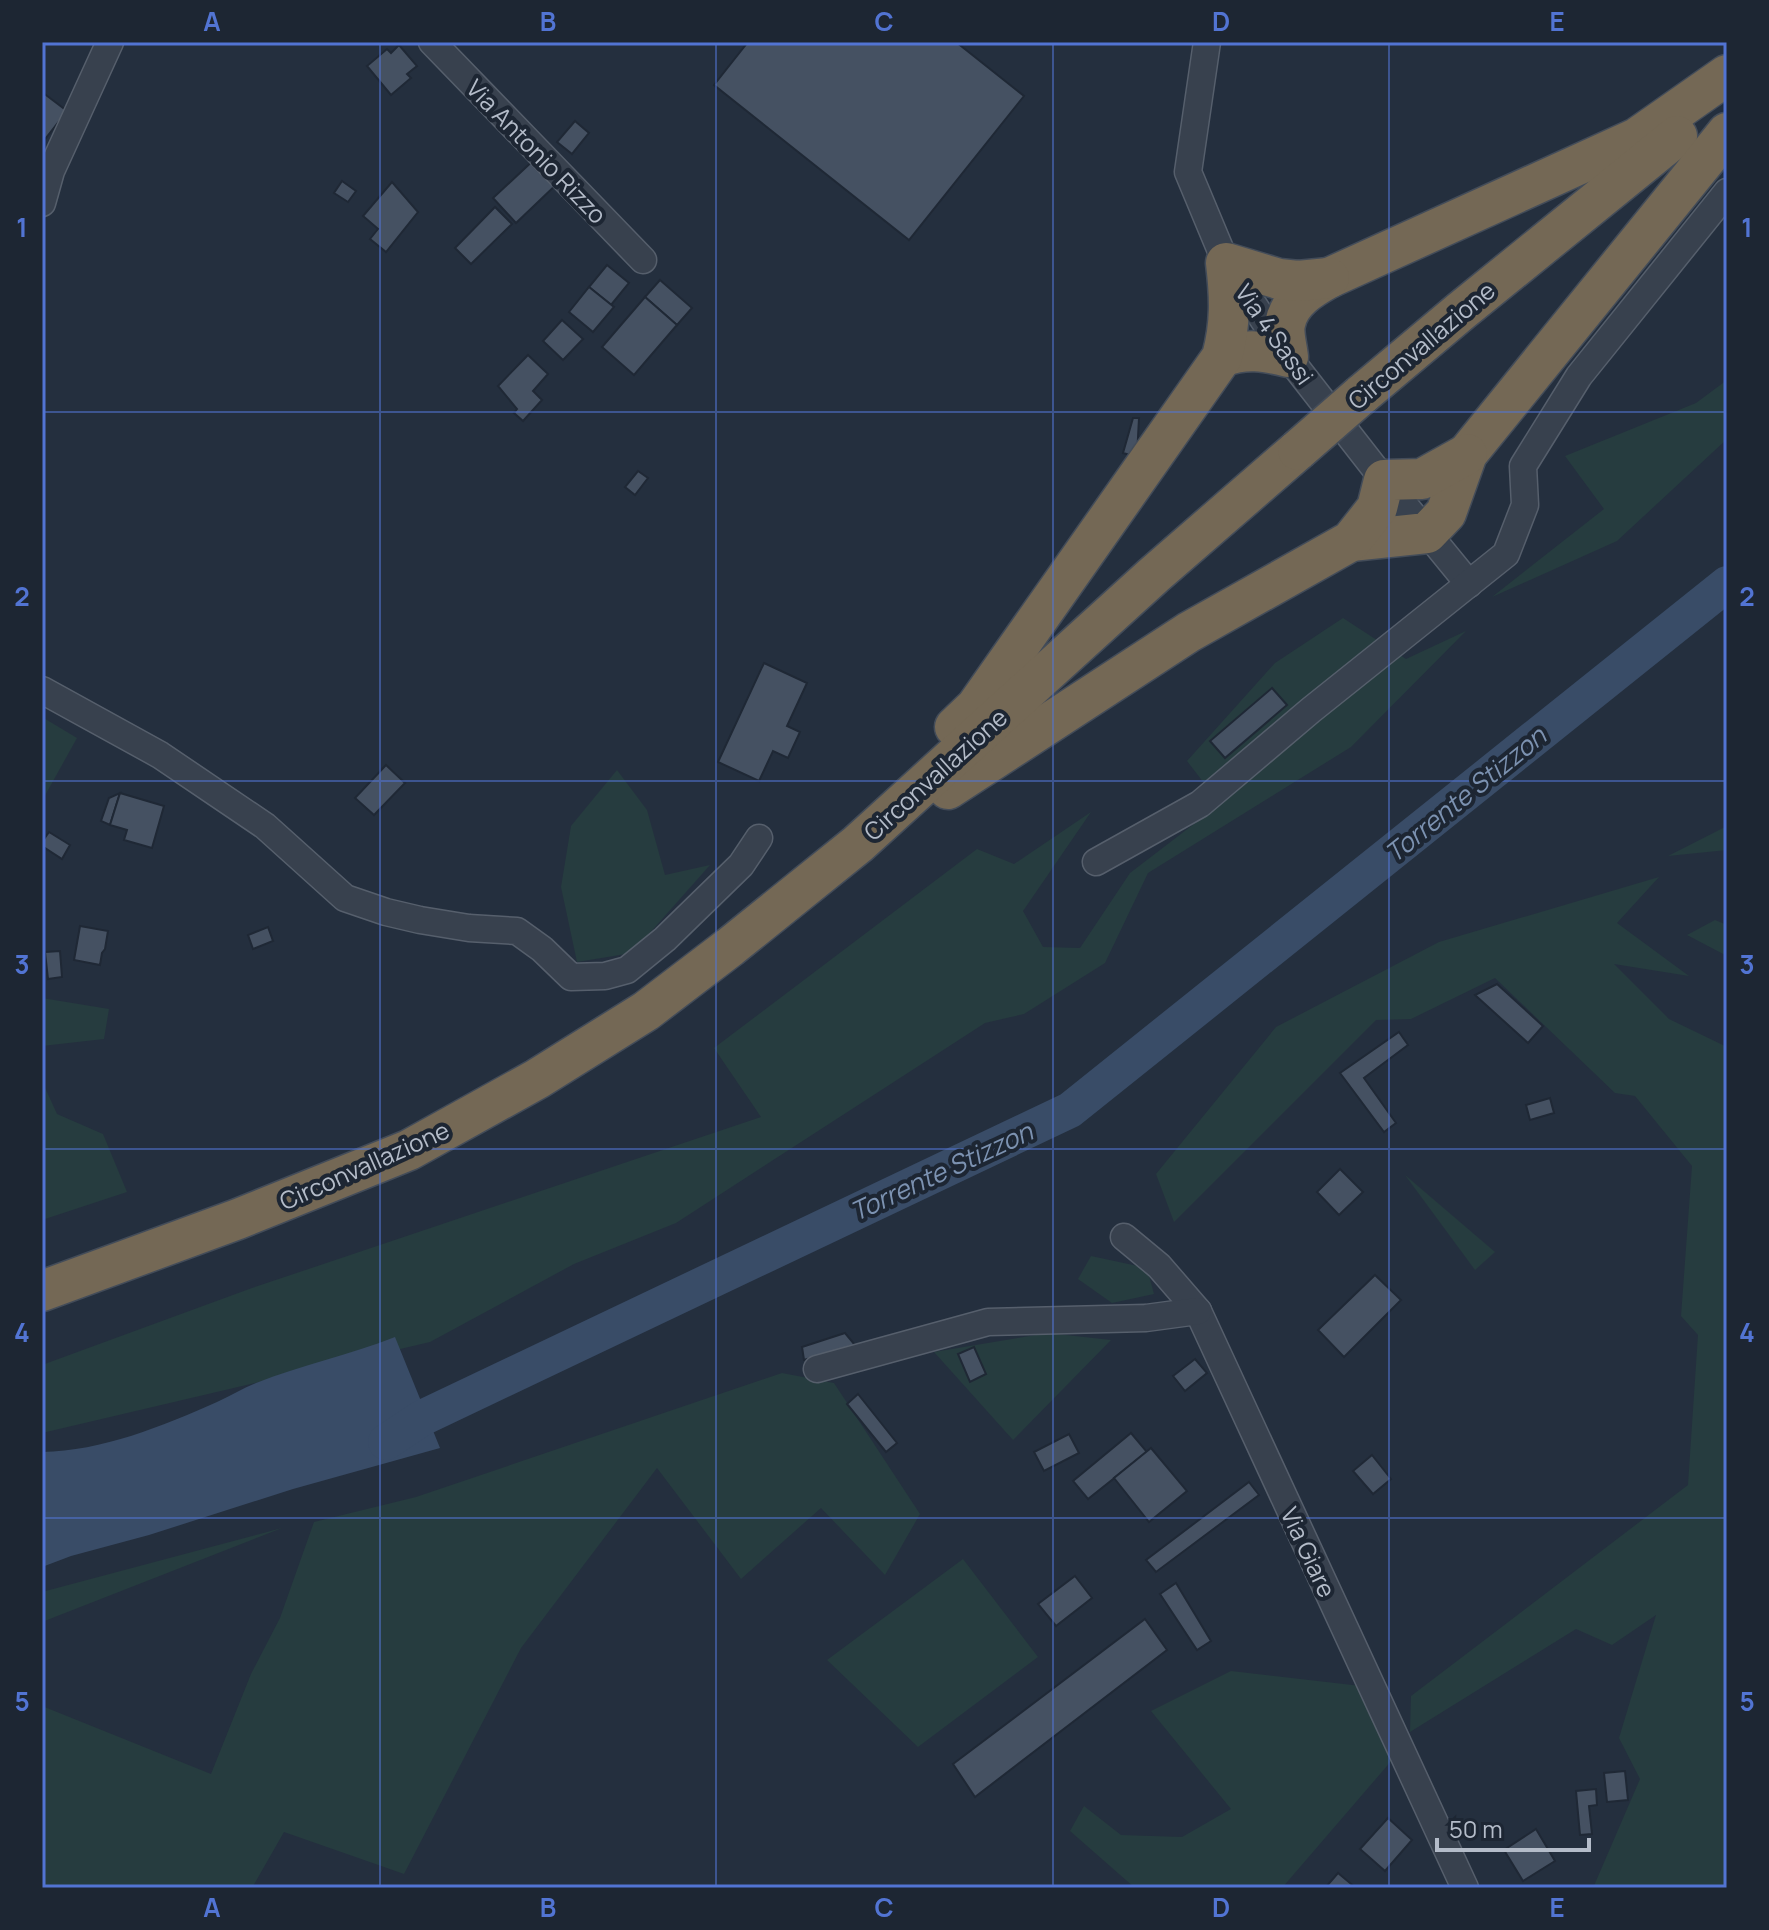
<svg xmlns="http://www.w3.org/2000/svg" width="1769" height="1930" viewBox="0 0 1769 1930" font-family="Manrope,sans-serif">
<rect width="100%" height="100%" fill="#242f3e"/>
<g fill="#263c3f">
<path d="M1727 380V439L1617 541 1492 597 1604 509 1565 456 1696 403Z"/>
<path d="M1343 618 1406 659 1466 631 1351 747 1148 873 1105 963 1024 1014 985 1023 676 1223 574 1264 430 1342 42 1433V1365L252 1288 761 1117 714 1048 977 849 1014 864 1091 812 1023 911 1043 947 1080 948 1130 873 1220 804 1187 761 1275 663Z"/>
<path d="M42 717 77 738 42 801Z"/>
<path d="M617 770 647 810 665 875 710 865 632 953 577 962 561 887 571 826Z"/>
<path d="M1727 826V850L1668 856Z"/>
<path d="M1659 877 1617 923 1689 976 1614 964 1669 1019 1727 1047V1733L1725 1736 1727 1740V1888H1593L1640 1779 1619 1738 1656 1615 1612 1645 1576 1629 1410 1732 1411 1696 1688 1485 1698 1335 1681 1316 1692 1166 1635 1096 1615 1093 1495 978 1411 1019 1376 1020 1174 1222 1156 1174 1276 1027 1439 942Z"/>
<path d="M1715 920 1727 925V956L1687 935Z"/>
<path d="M42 998 109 1009 104 1039 42 1046Z"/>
<path d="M42 1081 57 1114 103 1134 127 1192 42 1220Z"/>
<path d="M1405 1175 1495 1252 1475 1270Z"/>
<path d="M1091 1256 1147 1268 1154 1294 1112 1303 1078 1279Z"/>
<path d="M1048 1333 1111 1340 1013 1440 934 1352Z"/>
<path d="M782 1373 834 1383 920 1514 885 1575 821 1508 741 1579 657 1468 521 1648 404 1874 284 1832 252 1888H42V1706L211 1774 251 1674 280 1618 314 1522 416 1497Z"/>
<path d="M282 1528 42 1622V1592Z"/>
<path d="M963 1559 1038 1657 918 1747 827 1660Z"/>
<path d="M1231 1671 1361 1686 1393 1759 1282 1888H1135L1070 1831 1084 1806 1121 1835 1182 1837 1231 1809 1151 1711Z"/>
</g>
<path fill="#394c67" d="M395 1337 440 1448 293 1489 149 1535 71 1556 42 1567V1452C102 1451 163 1426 217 1402 230 1396 243 1388 256 1383 302 1365 349 1355 395 1337Z"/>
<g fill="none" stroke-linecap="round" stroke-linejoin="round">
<path stroke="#394c67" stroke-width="36" d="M386 1442 422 1418 1070 1110 1727 584"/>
</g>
<g fill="#455162" stroke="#1f2835" stroke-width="2">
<path d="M748 42H956L1024 96 909 240 714 85Z"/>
<path d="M399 45 417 66 407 74 411 78 391 95 367 66 387 49 391 53Z"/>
<path d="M42 92 67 111 42 143Z"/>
<path d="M575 121 589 133 572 154 557 142Z"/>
<path d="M537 157 560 181 516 223 493 198Z"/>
<path d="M342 181 356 191 348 202 334 193Z"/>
<path d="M392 182 418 212 386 252 370 239 378 229 363 216Z"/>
<path d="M495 207 512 224 471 264 455 248Z"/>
<path d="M607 265 629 283 611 305 589 287Z"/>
<path d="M660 280 692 308 677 325 645 297Z"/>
<path d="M589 287 614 307 593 332 569 312Z"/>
<path d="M645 297 677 325 634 375 602 347Z"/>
<path d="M562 320 583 339 563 360 543 341Z"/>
<path d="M528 355 548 374 533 391 542 400 523 421 514 413 517 409 498 386Z"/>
<path d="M1133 418H1139L1137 457 1123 453Z"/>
<path d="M638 471 648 478 635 495 625 487Z"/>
<path d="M764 663 807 683 787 726 800 732 788 758 773 751 759 781 718 762Z"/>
<path d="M1272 688 1287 705 1225 758 1210 741Z"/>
<path d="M386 765 405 783 374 815 355 798Z"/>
<path d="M120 793 110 825 101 821 109 798Z"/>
<path d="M120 793 164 806 152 848 124 840 127 830 110 825Z"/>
<path d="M49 832 70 845 62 859 42 846V842Z"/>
<path d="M80 926 108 931 105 949 102 953 100 965 74 960Z"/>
<path d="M268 927 273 941 253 949 248 935Z"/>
<path d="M60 951 62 977 48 979 45 952Z"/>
<path d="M1497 984 1543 1026 1528 1043 1475 995Z"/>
<path d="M1399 1032 1408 1045 1364 1078 1396 1123 1384 1132 1340 1073Z"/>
<path d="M1550 1098 1554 1113 1530 1120 1526 1105Z"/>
<path d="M1340 1169 1363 1192 1339 1215 1317 1192Z"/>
<path d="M1375 1275 1401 1300 1344 1357 1318 1330Z"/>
<path d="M845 1333 855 1345 804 1360 802 1347Z"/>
<path d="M974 1347 986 1374 970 1382 958 1354Z"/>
<path d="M1195 1359 1207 1373 1185 1391 1173 1376Z"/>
<path d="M858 1394 897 1443 886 1452 847 1404Z"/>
<path d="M1131 1433 1147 1452 1088 1499 1073 1481Z"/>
<path d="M1069 1434 1079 1453 1044 1471 1034 1452Z"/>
<path d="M1151 1448 1187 1491 1149 1522 1114 1478Z"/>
<path d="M1372 1455 1391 1479 1373 1494 1353 1471Z"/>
<path d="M1249 1482 1259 1495 1156 1572 1146 1560Z"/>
<path d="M1075 1576 1092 1598 1056 1626 1038 1604Z"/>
<path d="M1176 1583 1211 1641 1197 1650 1160 1594Z"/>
<path d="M1145 1619 1167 1650 975 1797 953 1764Z"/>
<path d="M1625 1771 1628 1800 1607 1802 1604 1773Z"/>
<path d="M1596 1789 1597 1805 1589 1806 1592 1834 1580 1835 1576 1791Z"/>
<path d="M1388 1818 1412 1840 1385 1871 1360 1849Z"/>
<path d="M1536 1829 1555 1861 1523 1881 1504 1850Z"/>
<path d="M1338 1873 1356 1888H1325Z"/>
</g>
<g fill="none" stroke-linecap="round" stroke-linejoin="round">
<g stroke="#565f6c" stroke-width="29">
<g id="minor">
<path d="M432 42 643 260"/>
<path d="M1207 42 1188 172 1226 263 1288 357 1384 480 1469 584"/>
<path d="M42 203 51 171 110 42"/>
<path d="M42 690 160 755 265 826 345 898 386 912 420 920 469 928 517 931 542 949 571 977 605 976 627 970 665 939 741 865 759 838"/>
<path d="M1096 862 1200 804 1311 710 1506 554 1525 505 1523 466 1579 376 1727 192"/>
<path d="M1124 1237 1159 1266 1198 1311 1465 1888"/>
<path d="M817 1369 988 1322 1146 1318 1198 1311"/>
</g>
</g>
<g stroke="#434c59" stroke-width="43">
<g id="highway">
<path d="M1222 357C1245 348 1265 351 1288 357 1287 347 1283 333 1285 324 1289 301 1311 288 1329 278L1637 138 1727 75"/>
<path d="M1361 395 1461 311 1677 136"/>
<path d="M1351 541 1427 533 1446 513 1467 454 1727 133"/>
<path d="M955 727 976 707 1222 357C1231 323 1230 297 1226 263L1279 279 1298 281 1329 278"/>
<path d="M948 789 1189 632 1351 541 1377 508 1384 480 1422 479 1467 454"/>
<path d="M42 1291 238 1219 409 1150 537 1079 646 1011 730 947 858 844 1154 575 1298 450"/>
</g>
</g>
<use href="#minor" stroke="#38414e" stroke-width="26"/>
<use href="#highway" stroke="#746855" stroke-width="40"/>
<g stroke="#434c59" stroke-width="43" stroke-linecap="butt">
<path id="highway-bridge" d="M1298 450 1361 395"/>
</g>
<use href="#highway-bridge" stroke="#746855" stroke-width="40"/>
</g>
<path fill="none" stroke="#5274d3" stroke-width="2" stroke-opacity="0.55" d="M380 42V1888M716 42V1888M1053 42V1888M1389 42V1888M42 412H1727M42 781H1727M42 1149H1727M42 1518H1727"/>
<g text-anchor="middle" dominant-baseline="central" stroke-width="8" stroke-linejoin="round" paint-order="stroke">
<g font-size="24" fill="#b4bcc9" stroke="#1d2633">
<text transform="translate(537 151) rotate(46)">Via Antonio Rizzo</text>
<text transform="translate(1275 334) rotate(55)">Via 4 Sassi</text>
<text transform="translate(1421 345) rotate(-40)">Circonvallazione</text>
<text transform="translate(935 774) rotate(-42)">Circonvallazione</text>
<text transform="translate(364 1165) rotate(-24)">Circonvallazione</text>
<text transform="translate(1309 1552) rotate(65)">Via Giare</text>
</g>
<g font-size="26" font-style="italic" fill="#7c92b1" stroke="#1d2633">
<text transform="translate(1465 794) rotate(-39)">Torrente Stizzon</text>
<text transform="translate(941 1171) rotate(-25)">Torrente Stizzon</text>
</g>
</g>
<rect width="1769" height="1930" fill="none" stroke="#1d2633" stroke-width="88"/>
<path d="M1437 1838v12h152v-12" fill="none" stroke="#b4bcc9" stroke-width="4"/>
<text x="1449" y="1838" font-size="24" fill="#b4bcc9" stroke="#1d2633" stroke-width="6" paint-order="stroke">50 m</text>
<rect x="44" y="44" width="1681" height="1842" fill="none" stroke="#5274d3" stroke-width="3"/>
<g font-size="26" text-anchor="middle" font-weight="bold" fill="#5274d3">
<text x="212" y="31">A</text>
<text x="548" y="31">B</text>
<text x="884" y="31">C</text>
<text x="1221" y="31">D</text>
<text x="1557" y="31">E</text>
<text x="22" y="237">1</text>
<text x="1747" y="237">1</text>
<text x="22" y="606">2</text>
<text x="1747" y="606">2</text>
<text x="22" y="974">3</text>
<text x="1747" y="974">3</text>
<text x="22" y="1342">4</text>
<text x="1747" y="1342">4</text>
<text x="22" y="1711">5</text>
<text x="1747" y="1711">5</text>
<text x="212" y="1917">A</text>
<text x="548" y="1917">B</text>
<text x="884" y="1917">C</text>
<text x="1221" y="1917">D</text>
<text x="1557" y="1917">E</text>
</g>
</svg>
